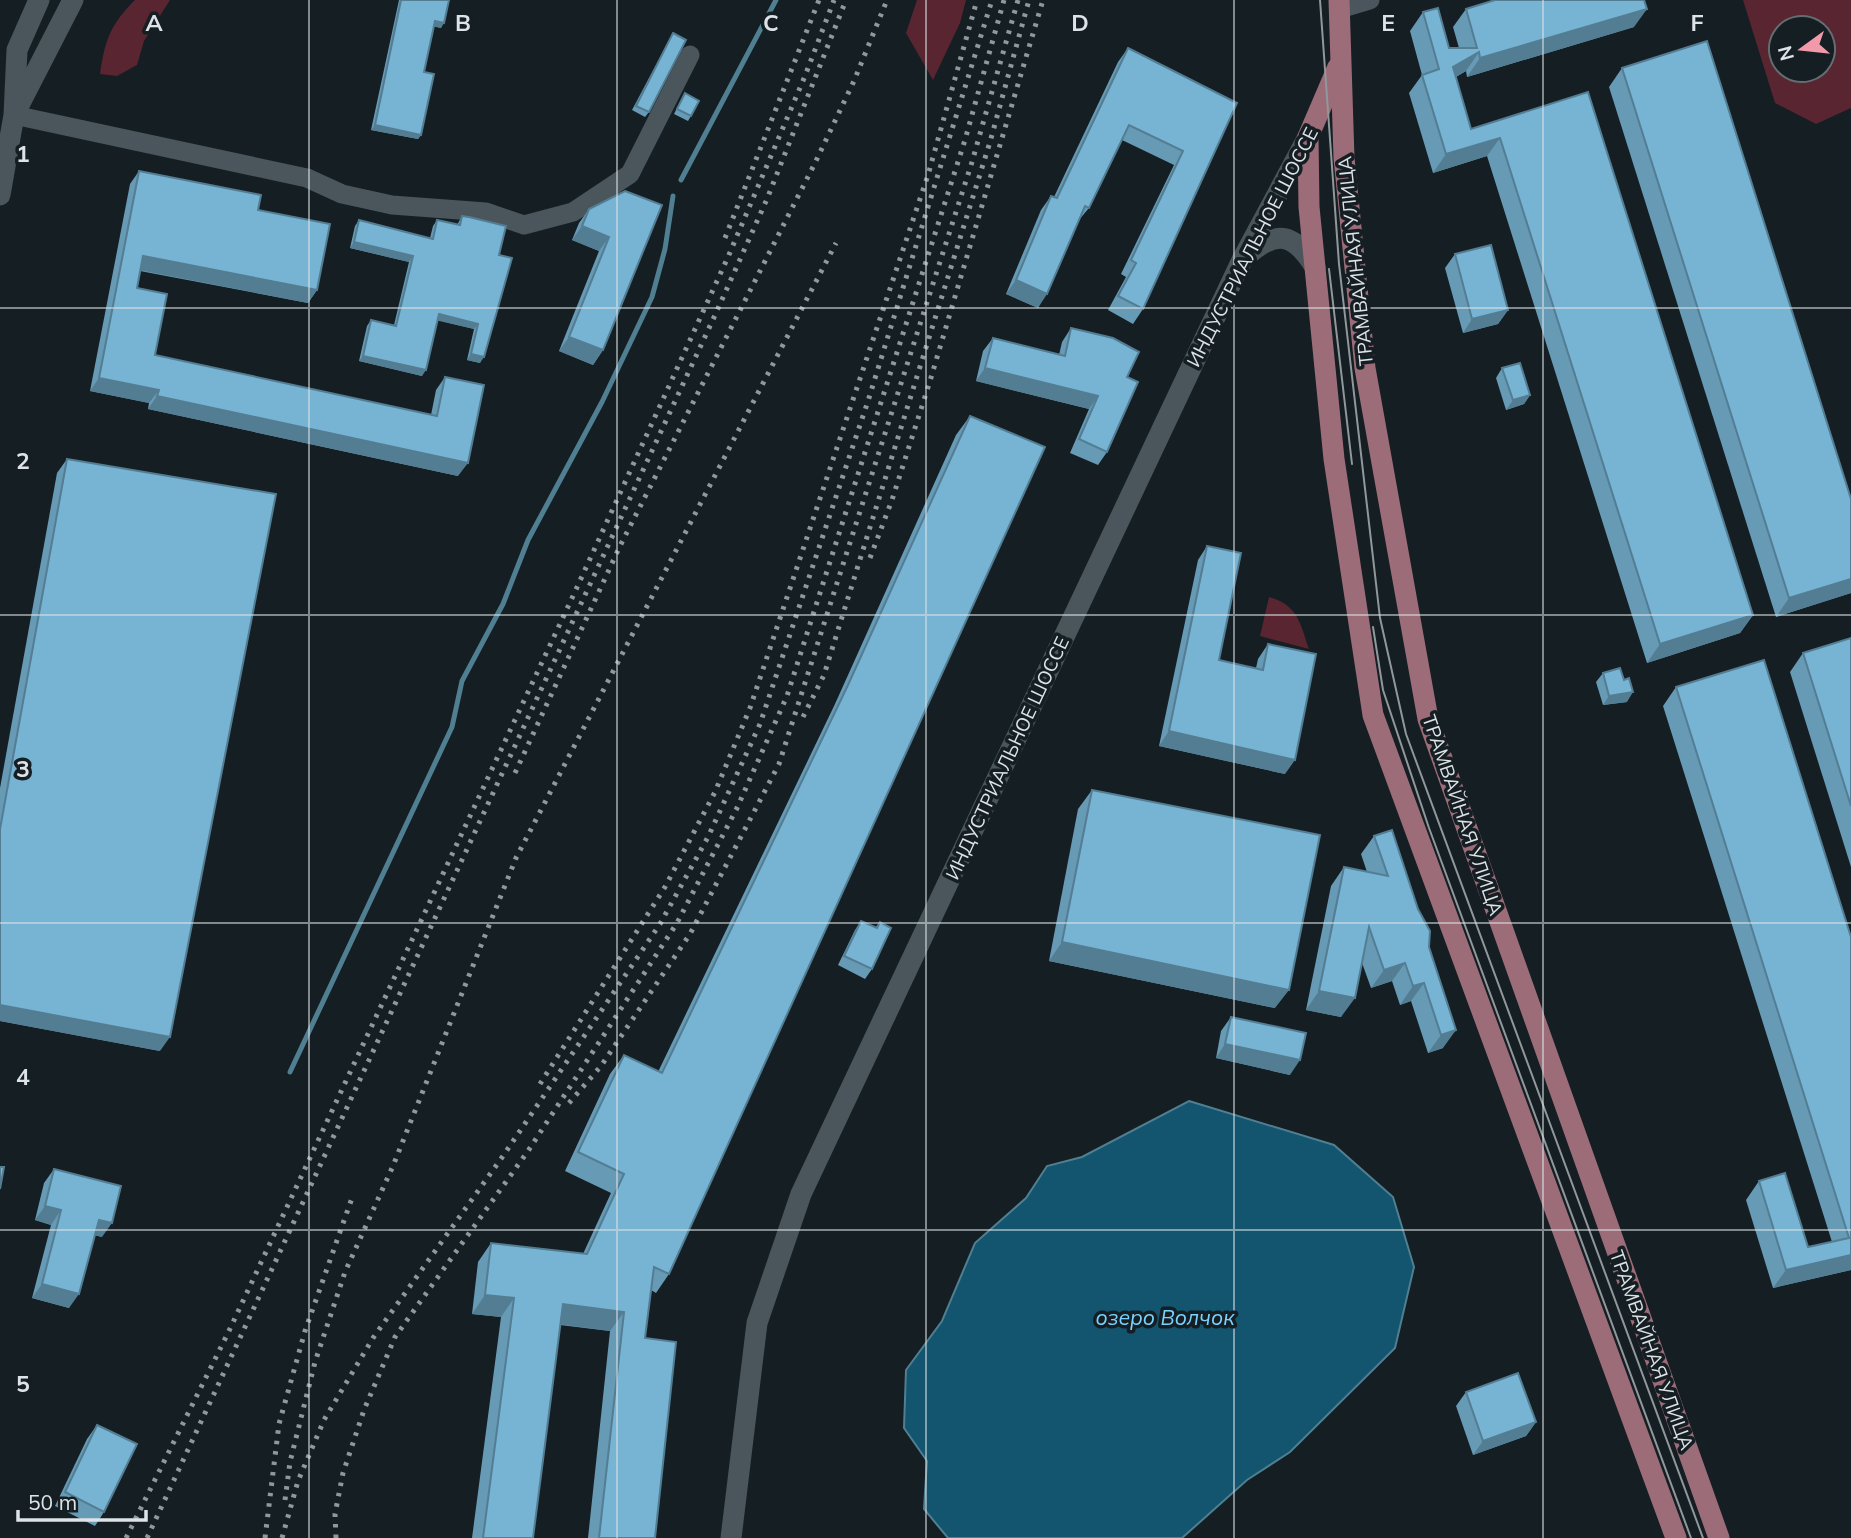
<svg xmlns="http://www.w3.org/2000/svg" width="1851" height="1538" viewBox="0 0 1851 1538" font-family="Mulish,sans-serif">
<rect width="100%" height="100%" fill="#141e23"/>
<g fill="#582530" fill-rule="evenodd">
<path d="M135 0H170L144 41 137 65 117 76 100 74C105 40 110 25 135 0Z"/>
<path d="M917 0H966L960 23 933 80 906 33Z"/>
<path d="M1743 0H1851V108L1816 124 1775 103ZM1781 28H1823V70H1781Z"/>
<path d="M1269 597C1298 605 1300 623 1309 649L1260 636Z"/>
</g>
<path fill="#13546e" stroke="#507f92" stroke-width="2" d="M1189 1101 1334 1145 1393 1197 1414 1267 1395 1348 1290 1452 1247 1480 1182 1538H948L924 1509 927 1461 904 1428 906 1370 942 1321 975 1243 1026 1198 1047 1166 1082 1157Z"/>
<g fill="none" stroke-linecap="round" stroke-linejoin="round">
<g stroke="#507f92" stroke-width="5">
<path d="M681 180 776 0"/>
<path d="M290 1072 452 727 462 681 503 604 528 540 602 402 652 297 665 249 673 196"/>
</g>
<g stroke="#4a565b" stroke-width="19">
<path d="M1340 9 1370 0"/>
<path d="M14 115 307 178 342 194 392 205 486 212 524 225 573 212 630 174 690 55"/>
</g>
<g stroke="#4a565b" stroke-width="21">
<path d="M1246 256C1277 229 1294 233 1315 267"/>
<path d="M731 1538 757 1323 801 1194 1242 260 1308 137"/>
</g>
<g stroke="#4a565b" stroke-width="21">
<path d="M18 107 73 0"/>
<path d="M0 195 14 115 17 50 39 0"/>
</g>
<g stroke="#9c6c78" stroke-width="21">
<path d="M1339 0 1344 158 1365 368 1428 719 1719 1538"/>
<path d="M1338 67 1308 137 1309 207 1334 459 1373 715 1676 1538"/>
</g>
<g stroke="#90989c" stroke-width="2">
<path d="M1320 0 1339 264 1380 618 1406 734 1703 1538"/>
<path d="M1329 269 1352 464"/>
<path d="M1373 627 1383 690 1429 828 1691 1538"/>
</g>
<g stroke="#90989c" stroke-width="5" stroke-dasharray="3.5 7" stroke-linecap="butt">
<path d="M725 238 819 0"/>
<path d="M870 558 892 500 930 381 1043 0"/>
<path d="M803 717 824 675 990 142 1029 0"/>
<path d="M515 773 620 546 815 163 854 81 887 0"/>
<path d="M540 1084 665 887 715 792 750 708 928 175 977 0"/>
<path d="M569 1103 601 1066 690 934 779 764 972 162 1018 0"/>
<path d="M285 1500 290 1462 315 1362 345 1272 393 1166 516 858 836 243"/>
<path d="M126 1538 228 1333 573 596 728 257 805 76 834 0"/>
<path d="M147 1538 716 313 767 199 846 0"/>
<path d="M265 1538 279 1424 305 1331 352 1198"/>
<path d="M282 1538 298 1481 324 1420 373 1338 503 1156 660 924 708 837 760 724 868 401 992 0"/>
<path d="M336 1538 335 1514 343 1473 364 1410 395 1337 528 1151 677 923 737 808 787 696 965 140 1004 0"/>
</g>
</g>
<g fill="#669ab5">
<path d="M399 0H449L441 28 434 26 424 72 421 135 418 139 371 130Z"/>
<path d="M1466 9 1634 27 1467 77 1466 71 1456 77 1471 129 1588 92 1753 615 1740 633 1647 663 1487 156 1433 173 1409 93 1422 75 1410 31 1423 12 1449 48H1459L1453 27Z"/>
<path d="M673 33 649 112 645 117 632 110Z"/>
<path d="M1128 48 1237 103 1143 309 1133 324 1108 310 1126 277 1121 274 1174 165 1122 140 1089 208 1078 221 1038 308 1006 294 1041 210 1051 196 1054 197 1118 62Z"/>
<path d="M1622 68 1851 593 1776 617 1609 87Z"/>
<path d="M685 93 691 116 688 121 674 114Z"/>
<path d="M139 171 258 210 317 290 308 303 140 271 137 288 155 355 431 415 436 390 445 377 458 476 148 409 149 403 90 391 130 184Z"/>
<path d="M625 191 603 350 593 365 559 351 599 251 572 240 579 223 589 209Z"/>
<path d="M462 216 499 255 480 363 467 360 474 329 437 320 422 376 359 361 367 326 371 320 394 325 409 262 350 248 355 226 359 220 430 238 433 226 437 220 457 225Z"/>
<path d="M1455 254 1508 310 1498 324 1463 333 1445 268Z"/>
<path d="M1071 328 1127 377 1107 452 1098 465 1070 453 1089 409 976 381 983 351 993 338 1059 355 1062 342Z"/>
<path d="M1502 368 1530 395 1524 404 1506 410 1496 378Z"/>
<path d="M970 416 669 1274 656 1293 651 1290 645 1338 655 1538H588L610 1331 560 1325 533 1538H472L501 1317 472 1314 478 1262 491 1243 583 1254 611 1193 565 1171 610 1074 624 1055 658 1072 835 704 956 435Z"/>
<path d="M67 459 160 1051 0 1021V788L57 473Z"/>
<path d="M1207 546 1219 660 1256 668 1258 659 1268 644 1285 774 1159 746 1198 560Z"/>
<path d="M1851 638V867L1790 672 1803 653Z"/>
<path d="M1603 673 1627 702 1603 705 1596 682Z"/>
<path d="M1676 687 1851 937V1270L1773 1288 1746 1200 1759 1181 1808 1247 1832 1242 1663 706Z"/>
<path d="M1092 790 1275 1008 1049 961 1078 809Z"/>
<path d="M1374 836 1429 947 1443 1048 1428 1053 1411 1001 1400 1005 1392 981 1371 988 1362 963 1341 1017 1306 1010 1331 886 1344 867 1367 872 1361 854Z"/>
<path d="M861 921 875 928 880 922 872 969 865 979 838 965 855 930Z"/>
<path d="M1231 1017 1290 1075 1216 1058 1221 1031Z"/>
<path d="M54 1169 102 1237 95 1235 69 1308 32 1298 51 1225 35 1220 44 1183Z"/>
<path d="M1466 1392 1536 1422 1526 1436 1473 1455 1456 1406Z"/>
<path d="M97 1425 104 1512 95 1526 55 1506 87 1439Z"/>
</g>
<g fill="#537d93">
<path d="M1647 9 1634 27 1467 77 1480 58Z"/>
<path d="M435 21 444 23 441 28 431 26Z"/>
<path d="M1479 52 1466 71 1440 86 1453 67Z"/>
<path d="M375 125 421 135 418 139 371 130Z"/>
<path d="M1500 138 1487 156 1433 173 1446 154Z"/>
<path d="M582 226 609 237 599 251 572 240Z"/>
<path d="M354 242 413 256 409 262 350 248Z"/>
<path d="M143 256 317 290 308 303 134 269Z"/>
<path d="M1016 280 1047 294 1038 308 1006 294Z"/>
<path d="M1508 310 1498 324 1463 333 1472 319Z"/>
<path d="M439 314 478 324 474 329 435 320Z"/>
<path d="M569 337 603 350 593 365 559 351Z"/>
<path d="M471 354 484 357 480 363 467 360Z"/>
<path d="M363 356 426 370 422 376 359 361Z"/>
<path d="M985 368 1098 396 1089 409 976 381Z"/>
<path d="M99 378 159 390 149 403 90 391Z"/>
<path d="M1530 395 1524 404 1506 410 1513 400Z"/>
<path d="M157 396 468 463 458 476 148 409Z"/>
<path d="M1851 579V593L1776 617 1789 598Z"/>
<path d="M1753 615 1740 633 1647 663 1660 644Z"/>
<path d="M1633 692 1627 702 1603 705 1609 696Z"/>
<path d="M1169 731 1295 760 1285 774 1159 746Z"/>
<path d="M1062 942 1289 990 1275 1008 1049 961Z"/>
<path d="M1405 963 1392 981 1371 988 1384 970Z"/>
<path d="M1424 983 1411 1001 1400 1005 1413 986Z"/>
<path d="M1319 991 1355 998 1341 1017 1306 1010Z"/>
<path d="M0 1005 170 1037 160 1051 0 1021Z"/>
<path d="M1456 1030 1443 1048 1428 1053 1441 1035Z"/>
<path d="M1225 1044 1300 1060 1290 1075 1216 1058Z"/>
<path d="M45 1206 61 1210 51 1225 35 1220Z"/>
<path d="M99 1220 112 1223 102 1237 89 1234Z"/>
<path d="M1851 1255V1270L1773 1288 1786 1270Z"/>
<path d="M42 1284 79 1294 69 1308 32 1298Z"/>
<path d="M485 1295 514 1298 501 1317 472 1314Z"/>
<path d="M563 1304 624 1312 610 1331 550 1323Z"/>
<path d="M1536 1422 1526 1436 1473 1455 1483 1441Z"/>
</g>
<g fill="#77b3d2" stroke="#537d93" stroke-width="2">
<path d="M401 0H449L444 23 435 21 424 72 434 74 421 135 375 125Z"/>
<path d="M1495 0H1644L1647 9 1480 58 1479 52 1453 67 1471 129 1588 92 1753 615 1660 644 1500 138 1446 154 1422 75 1439 69 1423 12 1438 8 1449 48H1477L1466 9Z"/>
<path d="M673 33 686 40 649 112 636 106Z"/>
<path d="M1707 41 1851 499V579L1789 598 1622 68Z"/>
<path d="M1128 48 1237 103 1143 309 1118 296 1136 263 1131 260 1183 151 1129 125 1089 208 1085 206 1047 294 1016 280 1051 196 1057 198Z"/>
<path d="M685 93 699 101 691 116 677 109Z"/>
<path d="M139 171 261 195 258 210 330 224 317 290 143 256 137 288 167 294 155 355 437 416 445 377 484 385 468 463 157 396 159 390 99 378Z"/>
<path d="M625 191 662 205 603 350 569 337 609 237 582 226 589 209Z"/>
<path d="M462 216 469 217 506 226 499 255 512 258 484 357 471 354 478 324 439 314 426 370 363 356 371 320 396 326 413 256 354 242 359 220 433 239 437 220 460 225Z"/>
<path d="M1491 245 1508 310 1472 319 1455 254Z"/>
<path d="M1071 328 1113 338 1139 352 1127 377 1138 382 1107 452 1079 439 1098 396 985 368 993 338 1065 356Z"/>
<path d="M1520 363 1530 395 1513 400 1502 368Z"/>
<path d="M970 416 1045 447 669 1274 654 1267 645 1338 676 1342 655 1538H599L624 1312 563 1304 533 1538H483L514 1298 485 1295 491 1243 587 1254 624 1174 578 1152 624 1055 662 1073 848 685Z"/>
<path d="M67 459 276 494 170 1037 0 1005V829Z"/>
<path d="M1207 546 1241 553 1219 660 1263 670 1268 644 1316 654 1295 760 1169 731Z"/>
<path d="M1851 638V806L1803 653Z"/>
<path d="M1764 660 1851 937V1255L1786 1270 1759 1181 1785 1173 1808 1247 1849 1238 1676 687Z"/>
<path d="M1620 668 1624 680 1629 678 1633 692 1609 696 1603 673Z"/>
<path d="M1092 790 1320 835 1289 990 1062 942Z"/>
<path d="M1392 830 1418 909 1430 931 1429 947 1456 1030 1441 1035 1424 983 1413 986 1405 963 1384 970 1369 927 1355 998 1319 991 1344 867 1388 876 1374 836Z"/>
<path d="M861 921 877 928 880 922 891 928 872 969 844 956Z"/>
<path d="M1231 1017 1306 1033 1300 1060 1225 1044Z"/>
<path d="M0 1167H4L0 1189Z"/>
<path d="M54 1169 121 1186 112 1223 99 1220 79 1294 42 1284 61 1210 45 1206Z"/>
<path d="M1518 1373 1536 1422 1483 1441 1466 1392Z"/>
<path d="M97 1425 137 1444 104 1512 65 1492Z"/>
</g>
<path fill="none" stroke="#dde3e7" stroke-width="2" stroke-opacity="0.55" d="M309 0V1538M617 0V1538M926 0V1538M1234 0V1538M1543 0V1538M0 308H1851M0 615H1851M0 923H1851M0 1230H1851"/>
<g text-anchor="middle" dominant-baseline="central" stroke-width="7" stroke-linejoin="round" paint-order="stroke">
<g font-size="19" fill="#dde3e7" stroke="#141e23">
<text transform="translate(1252 247) rotate(-63)">ИНДУСТРИАЛЬНОЕ ШОССЕ</text>
<text transform="translate(1355 261) rotate(-96)">ТРАМВАЙНАЯ УЛИЦА</text>
<text transform="translate(1007 758) rotate(-65)">ИНДУСТРИАЛЬНОЕ ШОССЕ</text>
<text transform="translate(1463 815) rotate(71)">ТРАМВАЙНАЯ УЛИЦА</text>
<text transform="translate(1652 1350) rotate(70)">ТРАМВАЙНАЯ УЛИЦА</text>
</g>
<g font-size="21" font-style="italic" fill="#79d3ff" stroke="#141e23">
<text x="1165" y="1317">озеро Волчок</text>
</g>
</g>
<g font-size="23" text-anchor="middle" font-weight="bold" fill="#dde3e7" stroke="#141e23" stroke-width="7" stroke-linejoin="round" paint-order="stroke">
<text x="154" y="31">A</text>
<text x="463" y="31">B</text>
<text x="771" y="31">C</text>
<text x="1080" y="31">D</text>
<text x="1388" y="31">E</text>
<text x="1697" y="31">F</text>
<text x="23" y="162">1</text>
<text x="23" y="469">2</text>
<text x="23" y="777">3</text>
<text x="23" y="1085">4</text>
<text x="23" y="1392">5</text>
</g>
<g transform="translate(1802 49) rotate(255)"><circle r="33" fill="#141e23" stroke="#646d71" stroke-width="2"/>
<path d="M0-5L12 26L0 18L-12 26Z" fill="#f39aaa"/>
<text y="-10" font-size="19" font-weight="bold" text-anchor="middle" fill="#dde3e7">N</text>
</g>
<path d="M18 1510v10h128v-10" fill="none" stroke="#dde3e7" stroke-width="3.5"/>
<text x="28" y="1510" font-size="21" fill="#dde3e7" stroke="#141e23" stroke-width="5" paint-order="stroke">50 m</text>
</svg>
